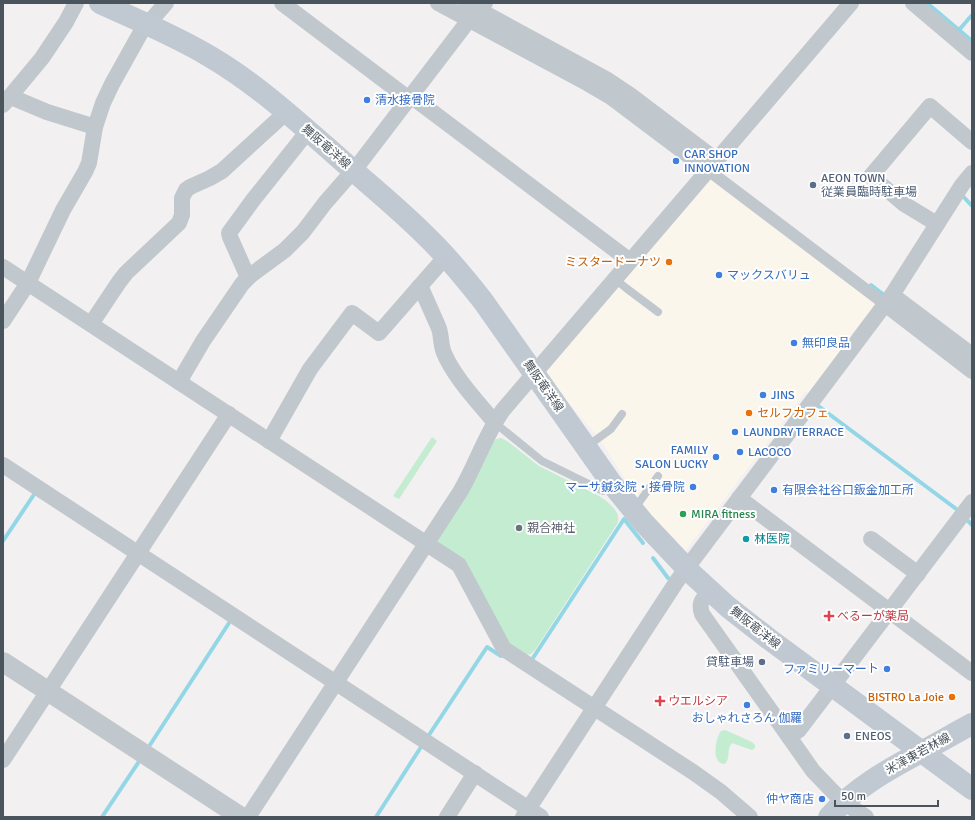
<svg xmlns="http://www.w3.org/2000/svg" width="975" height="820" viewBox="0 0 975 820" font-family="Signika,'Noto Sans JP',sans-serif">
<rect width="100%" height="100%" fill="#f3f0f1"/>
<path fill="#fbf6ec" d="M709 178 878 306 812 395 806 391 683 554 649 517 605 447 593 431 546 377V368Z"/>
<g fill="#c3ecd1">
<path d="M432 437 437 441 399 499 393 496Z"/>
<path d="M501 438 507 441 539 466 599 496C607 501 623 513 617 524L535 650 531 654 525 655 513 649 438 545V540L493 443 496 439Z"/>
<path d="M725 730 752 742 755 745V748L752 750 732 743C726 749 731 758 725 764 711 764 715 739 721 731Z"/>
</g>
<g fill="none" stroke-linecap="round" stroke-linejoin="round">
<g stroke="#93d7e6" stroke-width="4">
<path d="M927 3 972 41"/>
<path d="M959 30 972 15"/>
<path d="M961 194 972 206"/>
<path d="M871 285 884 295"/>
<path d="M817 405 959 511"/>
<path d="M967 520 972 525"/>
<path d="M3 541 35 493"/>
<path d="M653 558 668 578"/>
<path d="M531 661 624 519 643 543"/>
<path d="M429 735 487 647 501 656"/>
<path d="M148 748 229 623"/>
<path d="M102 817 140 760"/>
<path d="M376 817 421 747"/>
</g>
<g stroke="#c0c8ce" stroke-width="8">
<path d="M615 279 626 288 658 312"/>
<path d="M495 423 542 461 603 491 612 485"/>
<path d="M586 447 611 429 622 414"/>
<path d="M632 507 640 501 658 476"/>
</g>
<path stroke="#c0c8ce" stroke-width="12" d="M708 170 885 304"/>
<g stroke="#c0c8ce" stroke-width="16">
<path d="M282 3 409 99"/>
<path d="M438 3 587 83 611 97 708 170"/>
<path d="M466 3 606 79 630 95 716 160"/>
<path d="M913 3 972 53"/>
<path d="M12 95 16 99 47 112 95 127"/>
<path d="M411 96 630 261"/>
<path d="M3 105 42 58 66 22 76 3"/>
<path d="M937 224 904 204 871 176 930 106 972 142"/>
<path d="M3 267 459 565 504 649 693 772 721 792 750 817"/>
<path d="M250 276 246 273 230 237 229 233 253 200 308 131"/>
<path d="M419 287 422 290 438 326C442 334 440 344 444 353 454 377 478 402 495 423"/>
<path d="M892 295 972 355"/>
<path d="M885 304 972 371"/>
<path d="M3 321 28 283 63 210 85 172 89 163 95 127 103 103 112 84 141 32 166 3"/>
<path d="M91 324 119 282 126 273 179 223 182 215V198L186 190 190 187 210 178 222 171 281 117 285 111"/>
<path d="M179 382 203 341 242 284 251 275 285 250 303 232 325 203 359 164 469 20 485 3"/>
<path d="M269 441 310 369 352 313 379 333 441 262 447 257"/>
<path d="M3 465 541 817"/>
<path d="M739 498 972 673"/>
<path d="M871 539 918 574"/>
<path d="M710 591C703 599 698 602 702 614L768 707 813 771 843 802 866 817"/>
<path d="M789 737 799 730 972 502"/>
<path d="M3 760 229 414"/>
<path d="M248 817 460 492C476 465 485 435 503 410L851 3"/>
<path d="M447 817 475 773"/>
<path d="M523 817 677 581 892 295 962 185 972 173"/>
</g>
<path stroke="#c0c8ce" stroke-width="20" d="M3 662 241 817"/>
<g stroke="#c0c9d2" stroke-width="22">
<path d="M100 3C137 20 174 35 209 56 257 84 298 122 339 158 368 184 398 208 425 235 446 255 465 278 483 301L612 484 643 522 692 574 728 607 769 639 972 789"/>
<path d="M829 817C855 788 887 770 921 752 938 743 955 733 972 724"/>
</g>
</g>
<g fill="#3f7fe0" stroke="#fff" stroke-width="1.5">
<circle cx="367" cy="100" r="4"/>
<circle cx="676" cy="161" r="4"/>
<circle cx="719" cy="275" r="4"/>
<circle cx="794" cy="343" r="4"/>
<circle cx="763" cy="395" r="4"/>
<circle cx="735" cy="432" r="4"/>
<circle cx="740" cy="452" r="4"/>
<circle cx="716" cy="457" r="4"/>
<circle cx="693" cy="487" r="4"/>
<circle cx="774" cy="490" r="4"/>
<circle cx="887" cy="669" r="4"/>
<circle cx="747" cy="705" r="4"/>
<circle cx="822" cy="799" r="4"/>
</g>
<g fill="#5c6f8a" stroke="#fff" stroke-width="1.5">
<circle cx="813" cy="185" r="4"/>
<circle cx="762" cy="662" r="4"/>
<circle cx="847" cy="736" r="4"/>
</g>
<g fill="#e8710a" stroke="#fff" stroke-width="1.5">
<circle cx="669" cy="262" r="4"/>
<circle cx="749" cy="413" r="4"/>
<circle cx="952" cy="697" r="4"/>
</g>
<circle fill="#2e9e5b" stroke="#fff" stroke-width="1.5" cx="683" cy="514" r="4"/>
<circle fill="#6b7280" stroke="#fff" stroke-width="1.5" cx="519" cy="528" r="4"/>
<circle fill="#0f9aa8" stroke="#fff" stroke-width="1.5" cx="746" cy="539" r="4"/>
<g fill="#e0444e" stroke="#fff" stroke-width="1.5">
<path d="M827 610h4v4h4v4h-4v4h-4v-4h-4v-4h4z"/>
<path d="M658 695h4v4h4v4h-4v4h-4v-4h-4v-4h4z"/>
</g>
<g text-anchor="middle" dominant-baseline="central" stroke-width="4" stroke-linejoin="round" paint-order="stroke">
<g font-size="12" fill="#366cbe" stroke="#fff" text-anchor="start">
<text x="375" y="100">清水接骨院</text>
<text x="684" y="154">CAR SHOP<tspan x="684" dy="14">INNOVATION</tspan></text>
<text x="727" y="275">マックスバリュ</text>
<text x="802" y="343">無印良品</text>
<text x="771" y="395">JINS</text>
<text x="743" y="432">LAUNDRY TERRACE</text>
<text x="708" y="450" text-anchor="end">FAMILY<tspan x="708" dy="14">SALON LUCKY</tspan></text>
<text x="748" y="452">LACOCO</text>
<text x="685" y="487" text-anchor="end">マーサ鍼灸院・接骨院</text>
<text x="782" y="490">有限会社谷口鈑金加工所</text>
<text x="879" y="669" text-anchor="end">ファミリーマート</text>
<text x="747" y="718" text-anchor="middle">おしゃれさろん 伽羅</text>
<text x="814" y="799" text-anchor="end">仲ヤ商店</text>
</g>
<g font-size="12" fill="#4a545d" stroke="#fff">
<text transform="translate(326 147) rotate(41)">舞阪竜洋線</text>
<text transform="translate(543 386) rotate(55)">舞阪竜洋線</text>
<text transform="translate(755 628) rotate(38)">舞阪竜洋線</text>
<text transform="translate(918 754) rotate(-29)">米津東若林線</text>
</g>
<g font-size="12" fill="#4e5e75" stroke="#fff" text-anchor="start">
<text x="821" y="178">AEON TOWN<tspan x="821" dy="14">従業員臨時駐車場</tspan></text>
<text x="754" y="662" text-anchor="end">貸駐車場</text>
<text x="855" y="736">ENEOS</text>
</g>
<g font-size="12" fill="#c56008" stroke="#fff" text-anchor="end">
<text x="661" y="262">ミスタードーナツ</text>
<text x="757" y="413" text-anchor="start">セルフカフェ</text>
<text x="944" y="697">BISTRO La Joie</text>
</g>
<g font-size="12" fill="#27864d" stroke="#fff" text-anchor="start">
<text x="691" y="514">MIRA fitness</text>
</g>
<g font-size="12" fill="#5b616d" stroke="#fff" text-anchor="start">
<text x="527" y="528">親合神社</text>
</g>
<g font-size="12" fill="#0d838f" stroke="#fff" text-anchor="start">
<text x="754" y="539">林医院</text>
</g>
<g font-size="12" fill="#be3a42" stroke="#fff" text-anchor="start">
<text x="837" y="616">べるーが薬局</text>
<text x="668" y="701">ウエルシア</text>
</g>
</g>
<rect width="975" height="820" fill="none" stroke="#4a545d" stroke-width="8"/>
<path d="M835 800v6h103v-6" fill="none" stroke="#4a545d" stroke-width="2"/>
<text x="841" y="800" font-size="12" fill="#4a545d" stroke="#ffffff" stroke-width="3" paint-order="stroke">50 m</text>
</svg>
